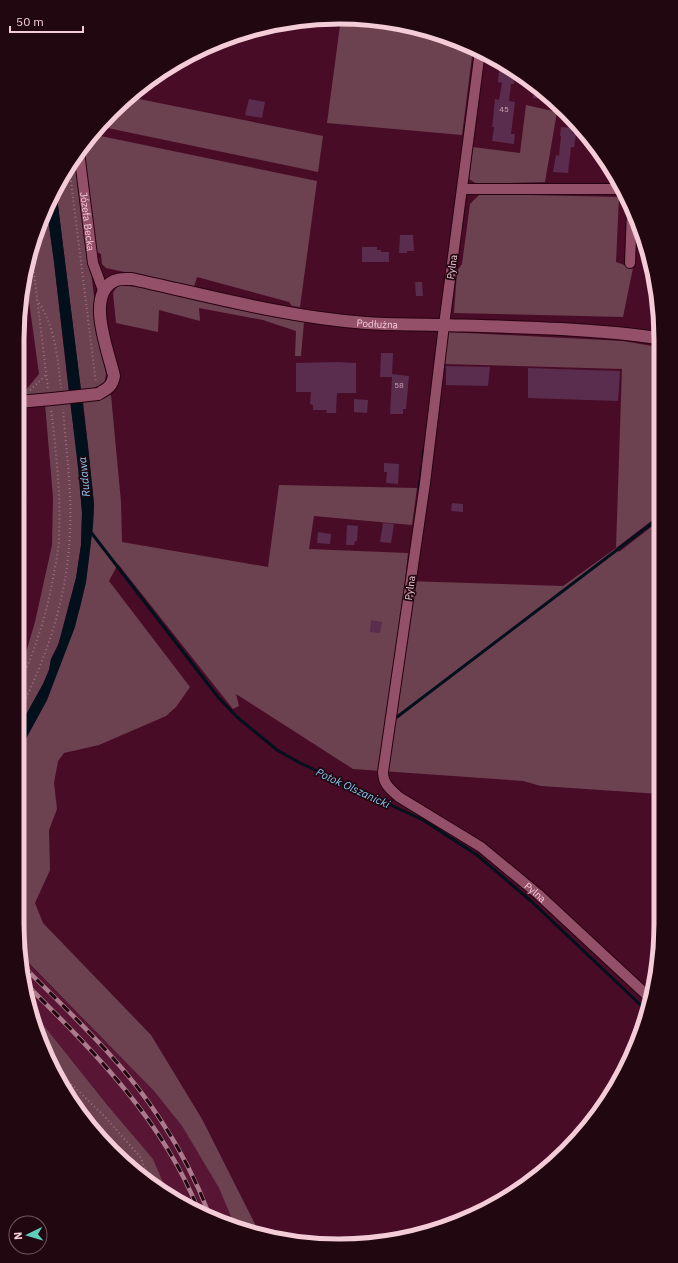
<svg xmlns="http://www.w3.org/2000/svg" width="678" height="1263" viewBox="0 0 678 1263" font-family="'IBM Plex Sans',sans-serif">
<rect width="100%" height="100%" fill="#490c27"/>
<path fill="#591634" d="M23 958 154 1091 182 1126 219 1188 235 1226 169 1196 153 1159 108 1106 41 1022 32 1012Z"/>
<g fill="#6c4250">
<path d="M341 18 381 20 442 34 473 48 462 135 327 123Z"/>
<path d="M129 97 323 136 318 172 98 126Z"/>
<path d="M526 105 557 112 545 182 477 184 469 179 473 147 520 153Z"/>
<path d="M91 134 317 181 300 307 292 306 289 302 197 277 194 287 106 268 102 264 101 254 97 252 83 147Z"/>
<path d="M77 154 99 338 106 374 105 381 98 389 81 391 56 189 60 178Z"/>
<path d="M480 194 619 197 616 262 633 268 623 317 454 313 457 271 462 264 470 204Z"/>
<path d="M47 211 54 262 69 393 21 396 39 374 25 272 28 255Z"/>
<path d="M118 285 158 289 304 322 301 356H295L296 331 263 320 199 308 200 321 159 310 158 332 116 323 113 293Z"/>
<path d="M447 332 623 341 658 347 659 515 616 548 619 552 659 521 660 794 541 786 523 781 353 769 236 694 239 706 233 709 118 564 109 581 190 687 176 707 166 716 99 745 64 753 58 761 54 783 57 809 49 830 50 870 35 903 43 923 151 1035 202 1119 258 1230 263 1236 256 1235 235 1226 219 1188 182 1126 154 1091 22 956 17 924V755L47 700 80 608 86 582 93 525 94 504 83 400 111 395 121 502 122 542 268 567 279 485 417 488 412 525 314 516 309 549 408 553 405 581 563 586 616 548 622 369 443 364Z"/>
<path d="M70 401 78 460 82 513 81 545 76 578 59 642 51 659 49 670 43 684 17 731V674L27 649 35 622 52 545 53 497 45 404Z"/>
<path d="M32 1012 41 1022 108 1106 153 1159 169 1196 160 1192 84 1120 34 1028Z"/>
</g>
<path fill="#01101b" d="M56 189 88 446 94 504 93 525 86 582 75 627 47 700 17 755V731L43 684 49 670 51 659 58 646 76 578 81 545 82 513 78 468 54 262 47 211Z"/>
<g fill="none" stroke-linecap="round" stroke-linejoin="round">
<g stroke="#01101b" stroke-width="3">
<path d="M423 457 424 450"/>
<path d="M419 489 422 467"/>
<path d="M90 531 218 697 237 717 277 750 300 763 423 820 477 855 531 901 648 1012"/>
<path d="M397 717 659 518"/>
</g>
</g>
<g fill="#5a2c4e">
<path d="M499 71 515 73 514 84H511L509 101 515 102 511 134H515L514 144 492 141 494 127H492L493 119 495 99 499 100 502 83 498 82Z"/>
<path d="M535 87 539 90 552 100 533 98Z"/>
<path d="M249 99 265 102 262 118 245 115Z"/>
<path d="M561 127 573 128 572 133 576 134 574 147H571L568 173 553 172 556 155 559 156 561 136H560Z"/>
<path d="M400 235H413L414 251H407V253H399Z"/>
<path d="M362 247H377V250H381V252H389V262H362Z"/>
<path d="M415 282H422L423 296H416Z"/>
<path d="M381 353H393L392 377V374L409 376 406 409H403V414H390L392 377H380Z"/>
<path d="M337 362 356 363V393H337L336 413H326L327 410H313V405L310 404 311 392H296V363Z"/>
<path d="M446 366 490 367 488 386 446 385Z"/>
<path d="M528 368 620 371 618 401 528 398Z"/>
<path d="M354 399 368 400 367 413 354 412Z"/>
<path d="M384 463 399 464 398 484 386 483 387 472H384Z"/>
<path d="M452 503 463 504V512L451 511Z"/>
<path d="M383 523 394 524 391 543 380 542Z"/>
<path d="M347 525 358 526 357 541H355L354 545H346Z"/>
<path d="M318 532 331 534 330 544 317 543Z"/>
<path d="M371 620 382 622 380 633 370 632Z"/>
</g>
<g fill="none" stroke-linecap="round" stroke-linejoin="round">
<g stroke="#270010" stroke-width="12">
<g id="minor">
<path id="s1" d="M480 51 444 325 425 483 383 772C383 784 391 790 399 797L481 847 538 894 651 999"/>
<path id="s2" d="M79 152 93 263 103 290"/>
<path d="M463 189H621"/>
<path d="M630 263 632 211"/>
</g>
</g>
<g stroke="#270010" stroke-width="14">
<g id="tertiary">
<path id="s3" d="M98 394C107 389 112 387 114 376 109 353 85 295 114 281 119 278 126 279 132 279 209 296 286 317 366 323 391 325 416 324 441 325 514 327 587 328 658 338"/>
<path d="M18 402 52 399"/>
</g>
</g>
<g stroke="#a16f82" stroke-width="2" stroke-dasharray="1 3" stroke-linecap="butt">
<path d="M69 165 96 383"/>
<path d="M31 248 48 389"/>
<path d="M39 303C55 327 58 360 61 388"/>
<path d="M30 390 46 375"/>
<path d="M17 689C35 652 47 613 54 573 56 561 59 549 59 536 61 494 56 451 51 409"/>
<path d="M17 716C47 658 68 596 70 530 72 489 66 449 63 409"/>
<path d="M57 1070 106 1118 141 1158 149 1182"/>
</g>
<use href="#minor" stroke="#935068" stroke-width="10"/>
<use href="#tertiary" stroke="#935068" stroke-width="12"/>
<g stroke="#ab7b8d" stroke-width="4.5">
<g id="rail">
<path d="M24 967C72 1015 123 1062 160 1119 180 1149 196 1180 209 1214"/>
<path d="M27 985C94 1052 162 1119 198 1209"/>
</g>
</g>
<use href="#rail" stroke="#200710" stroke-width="3" stroke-dasharray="9" stroke-linecap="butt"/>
<g stroke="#270010" stroke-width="14" stroke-linecap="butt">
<path id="tertiary-bridge" d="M52 399 98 394"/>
</g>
<use href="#tertiary-bridge" stroke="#935068" stroke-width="12"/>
</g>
<g text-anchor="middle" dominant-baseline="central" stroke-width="3.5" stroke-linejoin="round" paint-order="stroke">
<g font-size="8" fill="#cda4b6">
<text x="504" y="109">45</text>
<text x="399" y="385">58</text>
</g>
<g font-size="10" fill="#f3ccd8" stroke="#200710">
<text stroke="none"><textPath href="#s2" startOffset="70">Józefa Becka</textPath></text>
<text transform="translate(452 267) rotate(-82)">Pylna</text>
<text stroke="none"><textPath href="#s3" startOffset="395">Podłużna</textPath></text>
<text transform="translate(410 588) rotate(-82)">Pylna</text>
<text stroke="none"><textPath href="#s1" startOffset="925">Pylna</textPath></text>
</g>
<g font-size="11" font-style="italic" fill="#87c9f4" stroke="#200710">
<text transform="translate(84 477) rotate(-96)">Rudawa</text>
<text transform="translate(353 788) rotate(25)">Potok Olszanicki</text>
</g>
</g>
<path d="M0 0H678V1263H0ZM339 24H339A315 315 0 0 1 654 339V924A315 315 0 0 1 339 1239H339A315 315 0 0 1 24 924V339A315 315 0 0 1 339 24Z" fill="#200710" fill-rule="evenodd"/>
<path fill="none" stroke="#f3ccd8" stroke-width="5" d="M339 24H339A315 315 0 0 1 654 339V924A315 315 0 0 1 339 1239H339A315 315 0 0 1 24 924V339A315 315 0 0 1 339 24Z"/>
<g transform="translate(28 1235) rotate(265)"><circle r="19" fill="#200710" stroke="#745660"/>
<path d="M0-3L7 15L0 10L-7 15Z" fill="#5eceb8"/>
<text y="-6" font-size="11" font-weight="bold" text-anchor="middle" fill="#f3ccd8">N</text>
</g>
<path d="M10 26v6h73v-6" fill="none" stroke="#f3ccd8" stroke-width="2"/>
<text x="16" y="26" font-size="12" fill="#f3ccd8" stroke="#200710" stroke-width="3" paint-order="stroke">50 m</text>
</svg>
